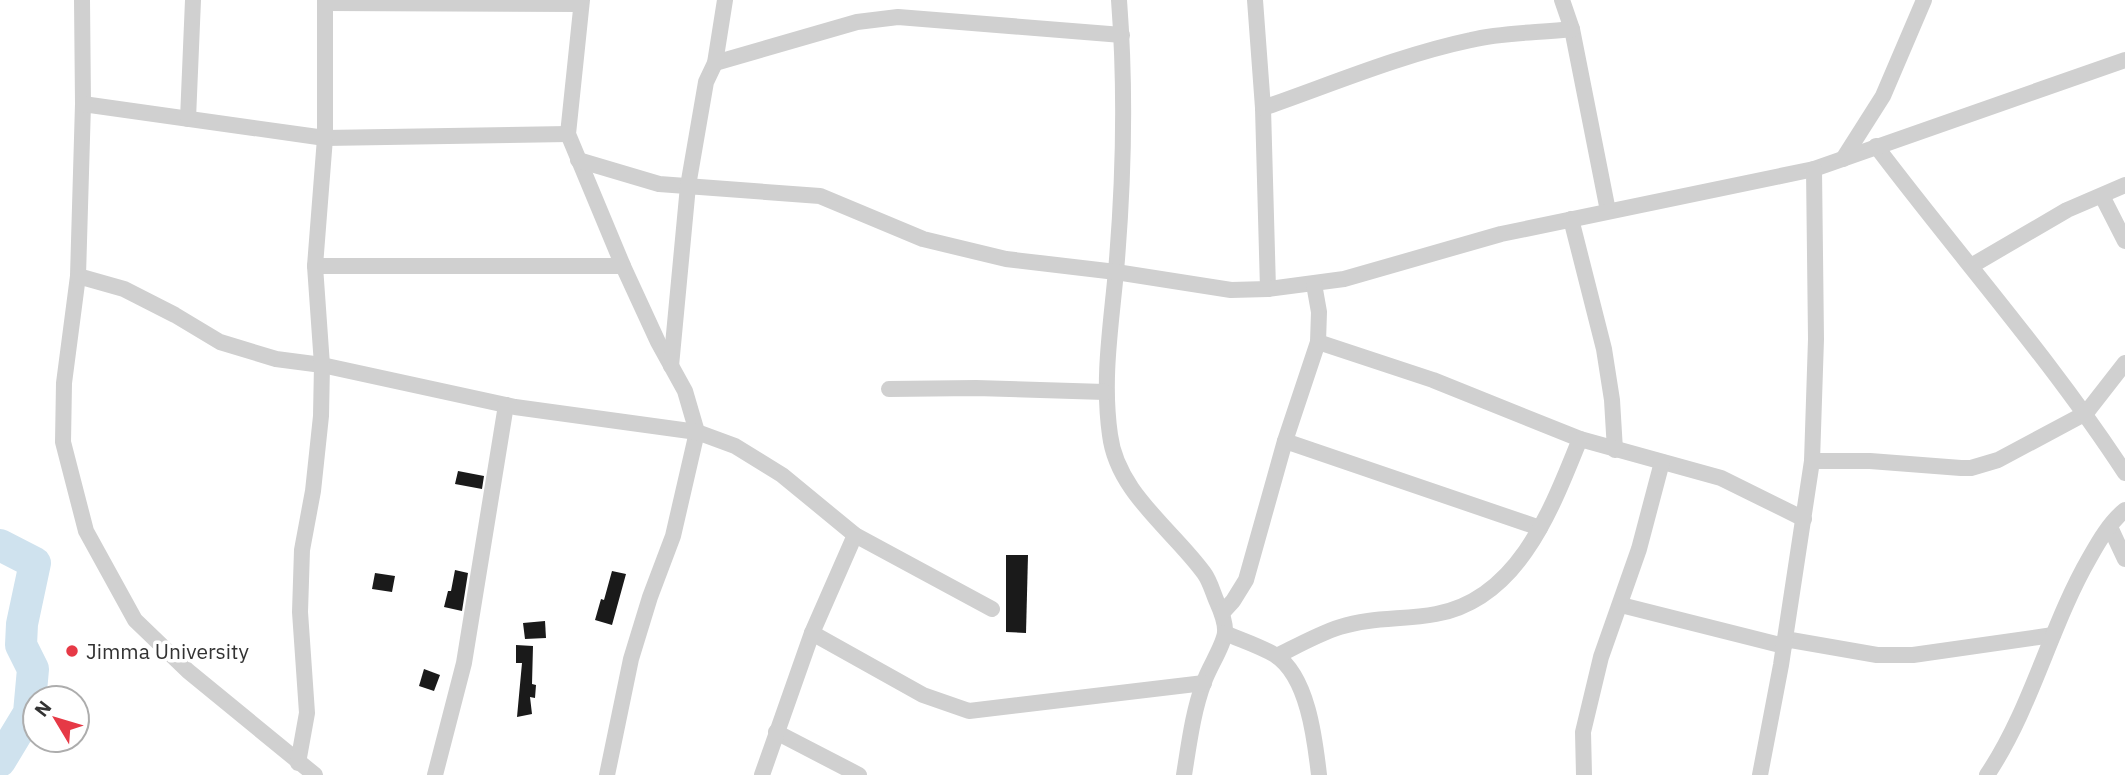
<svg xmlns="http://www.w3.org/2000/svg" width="2125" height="775" viewBox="0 0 2125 775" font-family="'IBM Plex Sans',sans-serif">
<rect width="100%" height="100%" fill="#fff"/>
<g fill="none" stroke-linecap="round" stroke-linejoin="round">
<path stroke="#cfe2ee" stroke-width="32" d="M0 545 35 563 22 624 21 645 33 669 29 713 0 761"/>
</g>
<g fill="#1a1a1a">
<path d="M458 471 484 476 482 489 455 484Z"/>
<path d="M1006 555H1028L1026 633 1006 632Z"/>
<path d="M455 570 468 573 462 611 444 607 448 591H451Z"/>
<path d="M612 571 626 574 612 625 595 620 601 599 604 600Z"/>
<path d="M375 573 395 576 392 592 372 589Z"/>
<path d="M545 621 546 638 525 639 523 623Z"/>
<path d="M516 645 533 646 532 684 536 685 535 698 530 697 532 714 517 717 522 663H516Z"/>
<path d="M424 669 440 675 434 691 419 686Z"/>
</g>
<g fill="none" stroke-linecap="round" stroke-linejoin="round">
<g stroke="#d0d0d0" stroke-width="16">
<path d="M82 0 83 104 78 276 64 383 63 442 86 531 135 620 188 671 315 775"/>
<path d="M582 0 568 134 623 266 658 342 685 391 697 432 673 536 650 597 631 659 607 775"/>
<path d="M1119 0C1126 92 1124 179 1116 271 1111 326 1102 379 1110 435 1117 492 1172 529 1204 573 1210 581 1213 593 1217 602 1221 611 1226 623 1225 633 1223 647 1209 667 1204 682 1193 711 1189 744 1184 775"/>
<path d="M1255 0 1263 108 1268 289"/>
<path d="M1562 0 1572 29 1608 211"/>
<path d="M325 3 581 4"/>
<path d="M715 63 857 22 898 17 1122 35"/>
<path d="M83 104 325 138 568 134"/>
<path d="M1263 108C1332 84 1400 55 1471 40 1503 32 1539 33 1572 29"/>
<path d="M188 119 193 0"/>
<path d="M1876 146C1959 256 2050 358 2125 473"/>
<path d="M1843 159 1883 96 1924 0"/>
<path d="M578 160 659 184 820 196 923 239 1006 259 1116 272 1231 290 1268 289 1344 279 1501 234 1814 169 2125 60"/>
<path d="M2102 196 2125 241"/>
<path d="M1571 219 1604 349 1612 400 1615 450"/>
<path d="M315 266H623"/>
<path d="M1971 266 2067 210 2125 185"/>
<path d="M78 276 124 289 175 315 220 342 276 359 322 365 515 407 697 432 735 446 782 475 855 535 992 609"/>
<path d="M1318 342 1433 380 1580 439 1721 478 1804 519"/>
<path d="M671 366 688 186 706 82 715 63 725 0"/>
<path d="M889 389 976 388 1105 392"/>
<path d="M1285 441 1540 528"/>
<path d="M1812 461H1870L1961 468H1971L1998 460 2086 413 2125 363"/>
<path d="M2110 527 2125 559"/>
<path d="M1621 605 1784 646"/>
<path d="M1222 613 1233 601 1246 580 1285 441 1318 342 1319 312 1314 284"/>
<path d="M812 633 923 695 969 711 1204 683"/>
<path d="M1225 633C1241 640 1260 646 1275 655 1308 676 1315 740 1319 775"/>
<path d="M1785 639 1877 655H1913L2053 635"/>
<path d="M1277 656C1297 646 1318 634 1340 627 1371 617 1404 620 1436 614 1519 599 1552 508 1580 439"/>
<path d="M776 732 859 775"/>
<path d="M298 763 307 713 300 612 302 550 313 491 321 416 322 365 315 266 325 138V0"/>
<path d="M435 775 464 663 506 405"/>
<path d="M762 775 812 633 855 535"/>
<path d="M1584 775 1583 732 1601 657 1639 549 1662 462"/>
<path d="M1760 775 1781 665 1812 461 1816 339 1814 169"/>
<path d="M1987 775C2032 708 2050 626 2090 557 2099 541 2110 522 2125 510"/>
</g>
</g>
<circle fill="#e63946" stroke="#fff" stroke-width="2.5" cx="72" cy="651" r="7"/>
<g text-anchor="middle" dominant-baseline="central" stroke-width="7" stroke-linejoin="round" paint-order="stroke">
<g font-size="21" fill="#333" stroke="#fff" text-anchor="start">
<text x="86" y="651">Jimma University</text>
</g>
</g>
<g transform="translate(56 719) rotate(308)"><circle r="33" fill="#ffffff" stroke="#adadad" stroke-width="2"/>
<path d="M0-5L12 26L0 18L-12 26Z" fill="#e63946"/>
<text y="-10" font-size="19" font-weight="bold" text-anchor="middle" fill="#333333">N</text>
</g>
</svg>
